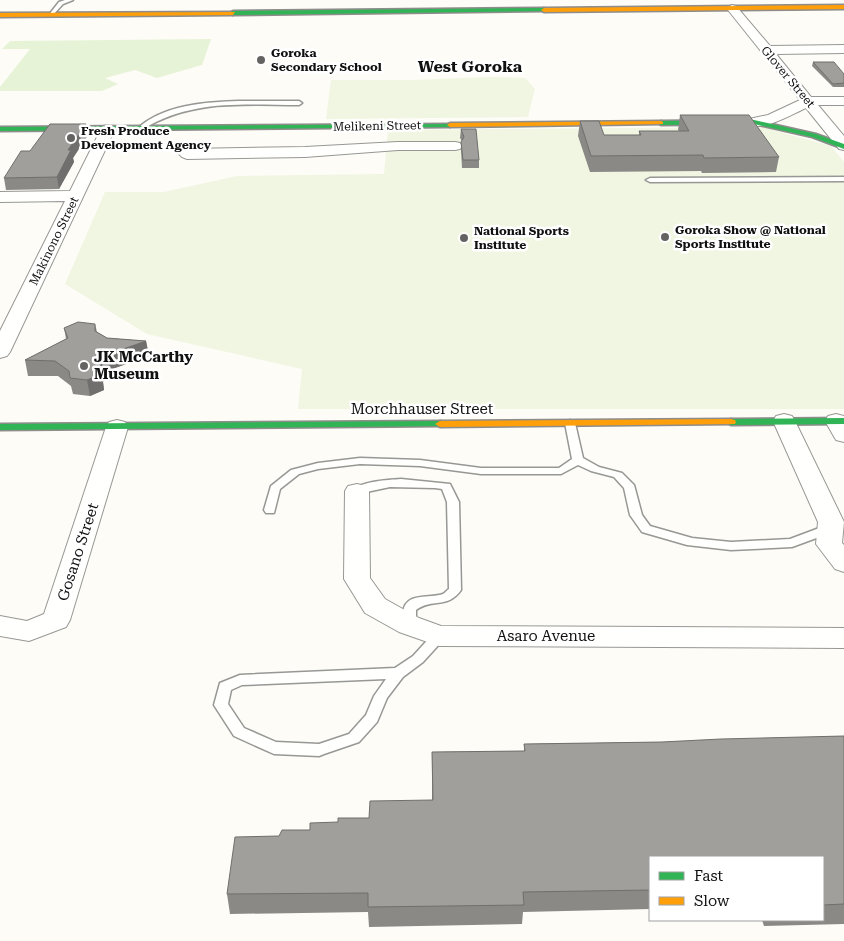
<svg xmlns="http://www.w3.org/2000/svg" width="844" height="941" viewBox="0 0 844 941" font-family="'Roboto Serif',serif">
<rect width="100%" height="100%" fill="#fdfcf7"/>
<path fill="#e7f3d7" d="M211 39 202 65 157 78 135 70 105 78 118 84 102 91H0V87L30 49H2L10 41Z"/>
<g fill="#f0f6e1">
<path d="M493 77 525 78 535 89 528 117 326 119 331 80H412Z"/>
<path d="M761 127 831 146 844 162V409H298L302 369 147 334 65 284 105 192H164L237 176 384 174 388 130Z"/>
</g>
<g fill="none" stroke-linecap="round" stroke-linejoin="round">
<g stroke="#979795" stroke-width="3">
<g id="lane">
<path d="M65 0H73L63 4 52 16H48L59 2Z"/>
<path d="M238 101H299L302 103 299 105C243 105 193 99 143 129L138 128C164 105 205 102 238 101Z"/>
<path d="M844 177V181L650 182 646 180 650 178Z"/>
<path d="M570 420 575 423 583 458 599 467 622 473 634 485 642 515 650 526 692 538 731 542 790 539 822 527 824 524 828 523 834 527 830 533 792 547 731 550 687 545 642 532 630 515 624 488 614 477 591 471 578 465 561 474H481L420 466 360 464 318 469 299 474 280 489 274 513H266L264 510 271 486 291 470 318 463 360 458 420 460 481 468H559L572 459 565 423Z"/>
<path d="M401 479 450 484 459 502 461 590C448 609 432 598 416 610V625L414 628H404C402 623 403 618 403 613 405 591 430 599 443 594 445 593 447 590 449 589L447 502 442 489 435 488 390 487 357 494 351 491C362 481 387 480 401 479Z"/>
<path d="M439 631 444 633 446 636 444 639 423 662 403 677 387 698 377 722 359 742 324 754 319 756 274 754 234 736 214 705 220 683 240 675 395 668 413 656 434 633ZM386 679 374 696 366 715 349 734 319 744 276 742 244 728 228 704 231 690 242 685Z"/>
</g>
</g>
<g stroke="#979795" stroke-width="2">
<g id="street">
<path d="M732 5 736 6 770 46 844 45V53L776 54 811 97H844V105H818L844 136V150L839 149 806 108C790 115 767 130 749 125L747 122 749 119 768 115 800 100 728 10 726 8Z"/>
<path d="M108 125 113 126 115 129 10 352 7 356 0 358V331L65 201 0 202V192L70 191 101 129 103 126Z"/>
<path d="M398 142H455L460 143 462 146 460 149 455 150H398L305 157 187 159 182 157 179 154 182 151 187 149 305 147Z"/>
<path d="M784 414 792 416 795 421 844 522 842 543 844 545V572L835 569 816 544 818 522 773 421 776 416Z"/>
<path d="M836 414 844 416V442L836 440 825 421 828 416Z"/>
<path d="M117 420 125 422 128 427 70 620 66 627 29 641 0 636V616L27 621 44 614 106 427 109 422Z"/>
<path d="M357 484 366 486 369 491 370 578 385 599 419 618 441 626 844 628V648L439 646 399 632 365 613 344 579 345 491 348 486Z"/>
</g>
</g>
<g stroke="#8e8d8b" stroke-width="3">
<g id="fast">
<path d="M544 8 546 11 233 15 230 13 233 11Z"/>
<path d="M754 120 816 134 844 144V149L812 137 754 124 661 125 658 123 661 121Z"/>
<path d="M452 124V126L450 127 0 131V127Z"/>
<path d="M844 418V424L731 425 726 422 731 419Z"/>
<path d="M440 421 444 422 445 424 444 426 0 430V424Z"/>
</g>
</g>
<g stroke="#8e8d8b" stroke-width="3">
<g id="slow">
<path d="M844 5V9L544 12 541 10 544 8Z"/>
<path d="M235 12 233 15 0 17V13Z"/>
<path d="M661 121 663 122V124L450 127 447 125 450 123Z"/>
<path d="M731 419 735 420 736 422 735 424 440 427 435 424 440 421Z"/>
</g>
</g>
<use href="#lane" fill="#fffffe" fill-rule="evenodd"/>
<use href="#street" fill="#fffffe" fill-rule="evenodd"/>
<use href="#fast" fill="#30b455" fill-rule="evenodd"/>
<use href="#slow" fill="#ff9f0a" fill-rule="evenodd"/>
</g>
<g fill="#8a8986">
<path d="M813 62 844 74V87H833L812 66Z"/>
<path d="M680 115 779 157 776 172 702 173 701 171 590 172 578 136 580 121 604 135H639V131H679L678 130Z"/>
<path d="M86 124 88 135 73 158 74 162 59 189 6 190 4 178 30 151Z"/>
<path d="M461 129 479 160V168H462L461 150 462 141 460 138Z"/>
<path d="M95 324 97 332 107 338 146 341 149 356 112 369 103 382 104 390 90 396 73 394 71 386 58 376H28L25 360 66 339 64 328Z"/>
<path d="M844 736V924L764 926 762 920H823V857H650V909L523 912 522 924 369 927 368 912 230 914 227 894 279 836 310 830 338 822 369 818 432 800V752L524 751V744L662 742Z"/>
</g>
<g fill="#716f6d">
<path d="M86 124 88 135 73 158 74 162 59 189 57 177 68 150Z"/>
<path d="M146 341 149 356 112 369 103 382 104 390 90 396 87 380 100 366 109 354Z"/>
</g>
<g fill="#a19f9c" stroke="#716f6d">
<path d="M813 62H834L844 74V83L833 84Z"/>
<path d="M680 115H749L779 157 704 158 703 155 591 156 580 121H599L604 135H641L639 131H689Z"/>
<path d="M50 124H86L68 150H71L57 177 4 178 21 151H30Z"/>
<path d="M461 129H476L479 160H463L461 142 464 137Z"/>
<path d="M78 322 95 324V331L107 338 146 341 109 354 100 366 101 374 87 380 70 378 69 371 55 361 25 360 68 338 64 328Z"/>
<path d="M844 736V904L823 905V857H650V890L523 892 524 905 368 907V893L227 894 235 837 279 836 282 830H310V823L338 822V818H369L370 801 433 800 432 752 525 751 524 744 662 742 721 739Z"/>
</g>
<g fill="#646362" stroke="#fff" stroke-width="2">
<circle cx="261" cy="60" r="5"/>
<circle cx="71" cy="138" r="5"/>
<circle cx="665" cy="237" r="5"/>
<circle cx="464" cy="238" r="5"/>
<circle cx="84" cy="366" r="5"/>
</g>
<g text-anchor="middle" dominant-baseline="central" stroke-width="5" stroke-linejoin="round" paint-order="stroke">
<g font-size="12" font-weight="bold" fill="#111" stroke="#fff" text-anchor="start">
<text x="271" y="53">Goroka<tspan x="271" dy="14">Secondary School</tspan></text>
<text x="81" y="131">Fresh Produce<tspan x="81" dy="14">Development Agency</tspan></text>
<text x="675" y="230">Goroka Show @ National<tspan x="675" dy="14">Sports Institute</tspan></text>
<text x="474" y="231">National Sports<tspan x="474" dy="14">Institute</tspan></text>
</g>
<g font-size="12" fill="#111" stroke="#fff">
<text transform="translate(788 77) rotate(50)">Glover Street</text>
<text transform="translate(377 126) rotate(-1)">Melikeni Street</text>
<text transform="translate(54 241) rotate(-64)">Makinono Street</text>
</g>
<g font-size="15" font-weight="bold" fill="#111" stroke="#fff" text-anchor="start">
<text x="94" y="357">JK McCarthy<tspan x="94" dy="17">Museum</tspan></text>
</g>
<g font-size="15" fill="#111" stroke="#fff">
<text x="422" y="409">Morchhauser Street</text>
<text transform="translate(78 552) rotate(-72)">Gosano Street</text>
<text x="546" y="636">Asaro Avenue</text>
</g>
<g font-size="16" font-weight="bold" fill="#111" stroke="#fff">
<text x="470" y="66">West Goroka</text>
</g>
</g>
<rect x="649" y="856" width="175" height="65" fill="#ffffff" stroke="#a0a0a0"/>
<rect x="659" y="872" width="25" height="8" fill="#30b455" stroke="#a0a0a0"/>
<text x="694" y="881" font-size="15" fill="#111111">Fast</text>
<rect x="659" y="897" width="25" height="8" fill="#ff9f0a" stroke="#a0a0a0"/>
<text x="694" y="906" font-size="15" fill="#111111">Slow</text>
</svg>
